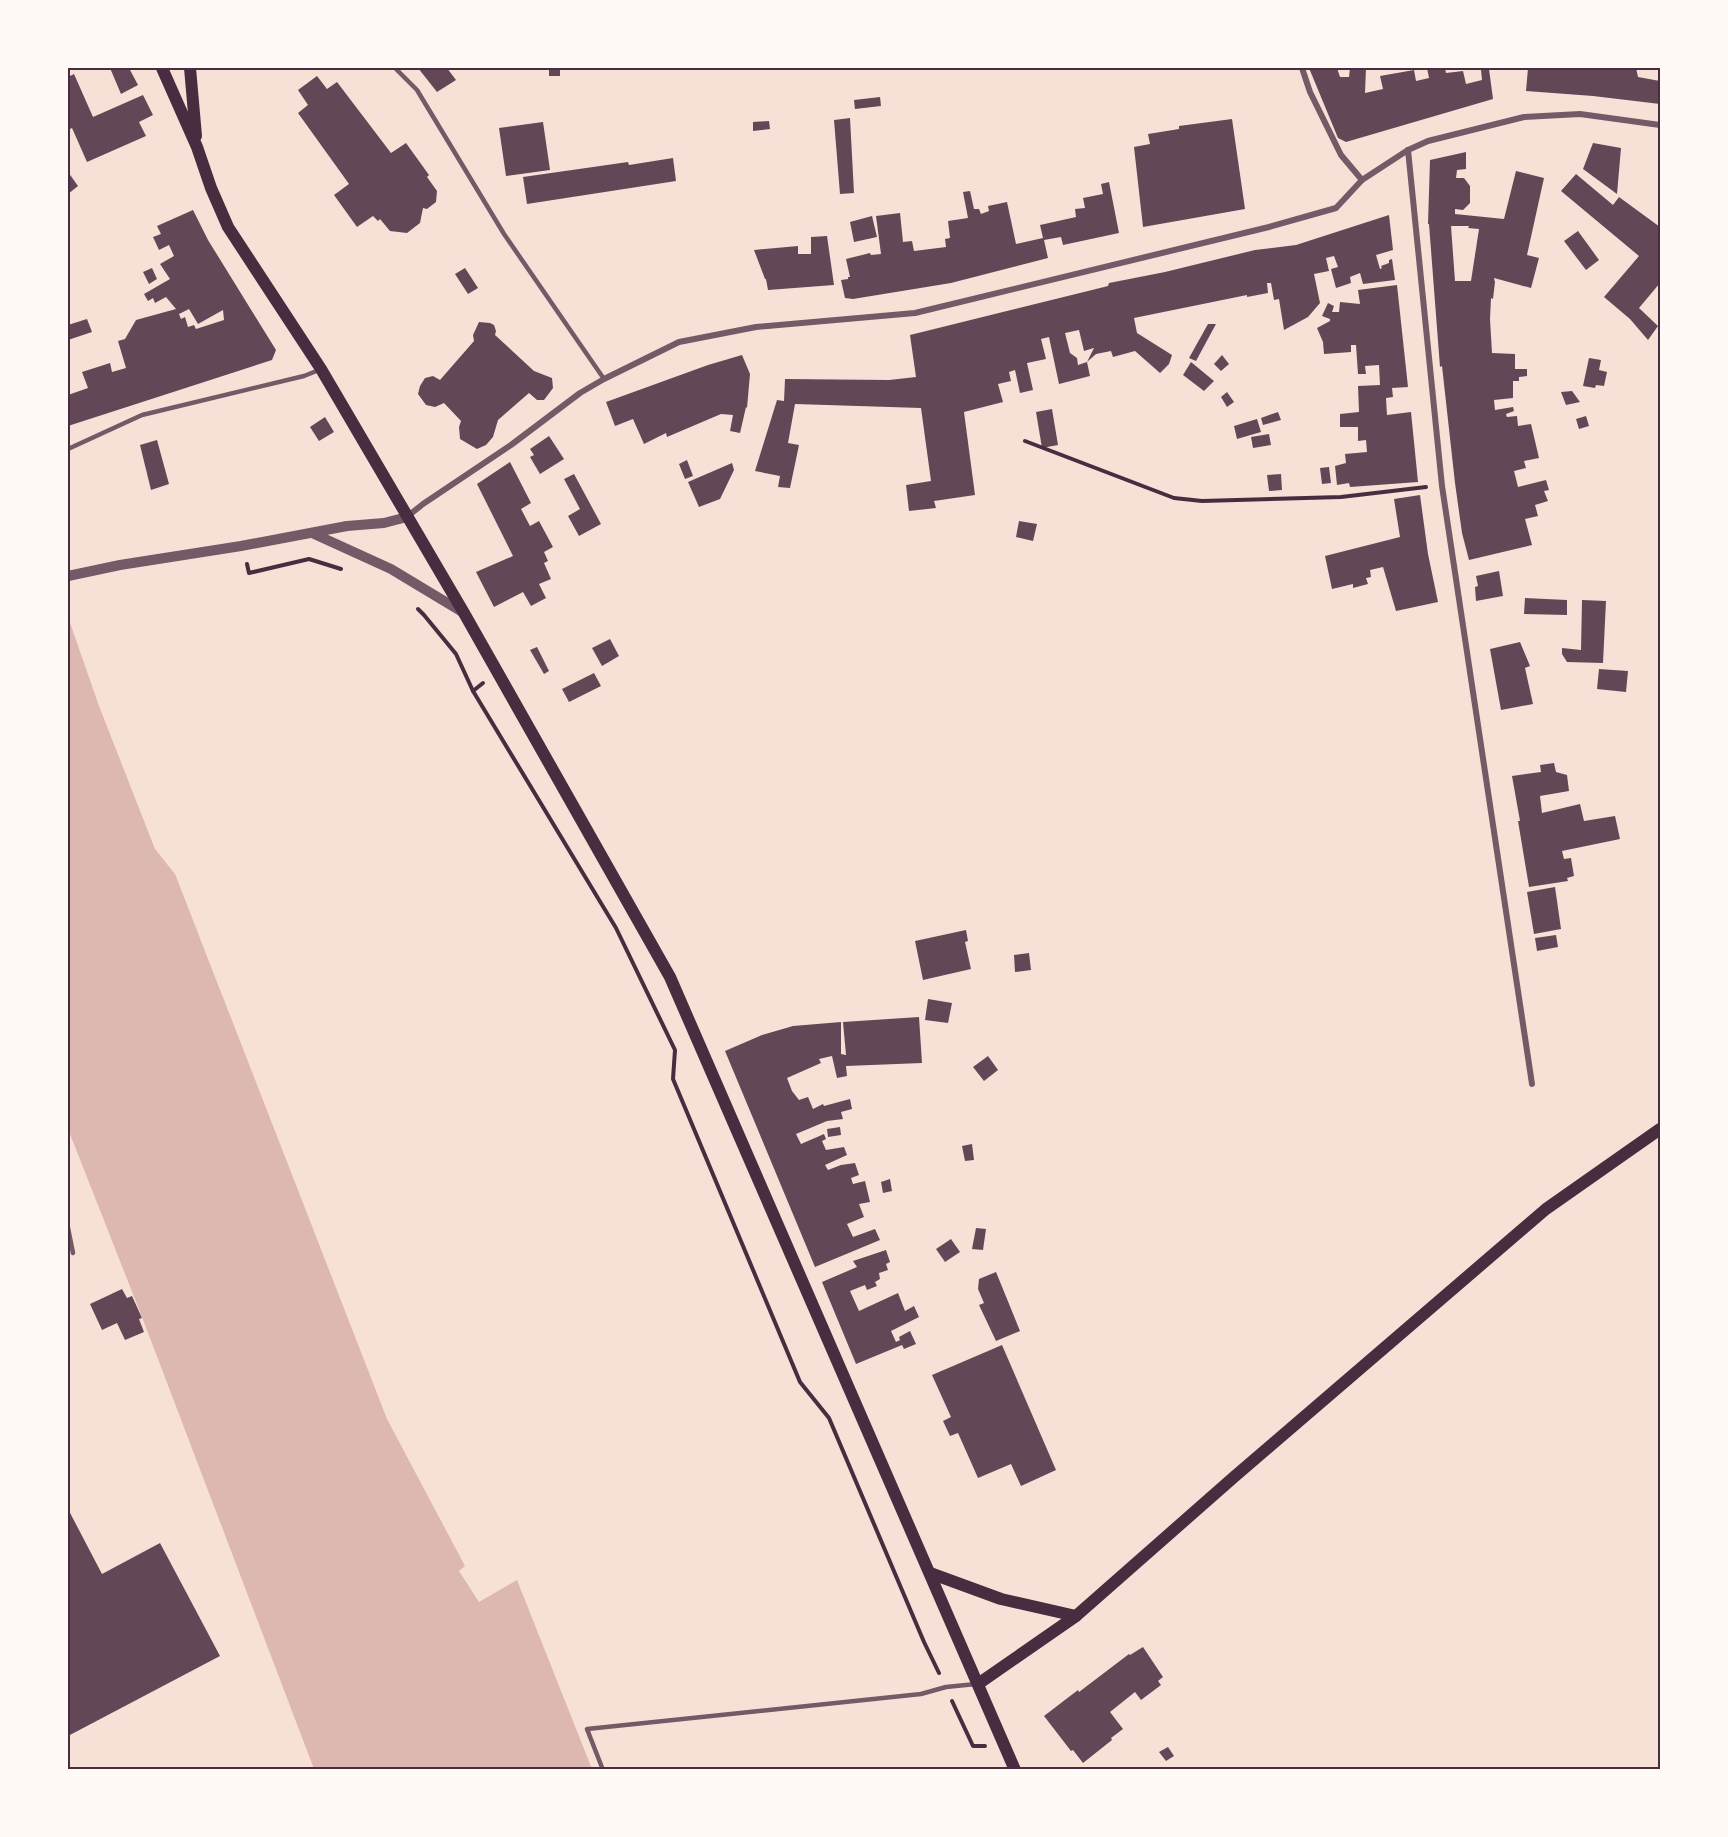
<svg xmlns="http://www.w3.org/2000/svg" width="1728" height="1837" viewBox="0 0 1728 1837" font-family="'PT Sans Narrow',sans-serif">
<rect width="100%" height="100%" fill="#f7e1d7"/>
<path fill="#dcb8b0" d="M68 617 99 706 155 849 175 874 387 1419 465 1566 459 1571 479 1602 517 1580 592 1769H314L142 1317 68 1129Z"/>
<g fill="#644757" fill-rule="evenodd">
<path d="M110 68H129L138 85 121 94Z"/>
<path d="M418 68H447L456 80 437 92Z"/>
<rect x="549" y="68" width="11" height="8"/>
<path d="M1309 68H1337L1340 77H1349L1350 68H1366L1365 93 1383 89 1380 76 1414 70 1416 81 1429 78 1427 68H1445L1446 73 1463 71 1466 84 1482 80 1481 70 1489 69 1493 99 1346 142 1338 138Z"/>
<path d="M1528 68H1636L1638 77 1660 81V104L1593 96 1526 91Z"/>
<path d="M74 74 93 117 143 95 153 115 139 122 146 136 87 162 72 128 68 130V77Z"/>
<path d="M317 76 327 89 337 82 391 153 406 143 429 175 427 177 437 191 436 202 427 209 423 208 420 223 407 233 390 231 380 219 378 221 373 216 357 227 334 195 349 184 298 113 308 105 298 90Z"/>
<path d="M880 97 881 106 855 109 854 100Z"/>
<path d="M850 118 854 193 840 194 834 120Z"/>
<path d="M1232 119 1245 209 1143 227 1134 147 1150 144 1148 134 1179 129V126Z"/>
<path d="M769 121 770 129 753 131V122Z"/>
<path d="M543 122 550 170 506 176 499 128Z"/>
<path d="M1593 143 1621 148 1617 194 1583 169Z"/>
<path d="M1466 152V169L1457 170 1456 178H1464L1470 186V203L1463 210 1455 209V214L1504 219 1516 171 1544 178 1527 255 1539 258 1531 288 1494 278 1495 282 1493 299 1491 298 1490 319 1492 353 1515 354V369H1527V376L1519 377V381H1513V398L1494 400 1495 410 1513 407 1514 411 1506 414 1507 417 1517 416 1518 426 1531 424 1539 458 1524 461 1526 468 1514 471 1518 487 1546 480 1549 490 1544 491 1548 501 1535 505 1538 516 1525 519 1532 545 1469 560 1462 533 1455 483 1442 366 1440 367 1429 224H1428L1430 160ZM1451 226H1469L1468 228 1479 229 1471 281H1455Z"/>
<path d="M673 158 676 181 527 204 523 177 628 162 629 165Z"/>
<path d="M68 172 78 186 68 194Z"/>
<path d="M1576 174 1613 205 1619 197 1660 227V234L1658 236 1660 238V283L1639 308 1658 326 1648 340 1630 319 1604 297 1639 256 1561 191Z"/>
<path d="M1109 182 1119 233 1063 245 1061 237 1044 240 1048 258 951 283 853 299 845 298 841 280 848 279V277H850L846 259 870 253 871 255 881 254 876 216 900 213 903 242 912 241 914 251 946 247 945 239 950 238 948 221 968 218 963 192 970 191 974 209H979L981 214 989 211 988 206 1007 202 1016 244 1043 238 1040 225 1076 217 1075 209 1085 208 1083 198 1103 194 1101 184Z"/>
<path d="M193 210 208 240 276 350 272 360 68 426V395L88 388 82 372 110 363 112 372 126 368 118 341 125 339 136 320 176 309 166 297 155 303 153 298 148 301 144 294 170 279 160 264 174 256 169 245 159 250 153 237 161 234 157 226ZM189 309 198 324 223 310 224 320 196 329 194 325 188 327 185 317 181 319 179 314Z"/>
<path d="M1389 215 1393 250 1376 255 1380 269 1382 268 1381 266 1389 263V260L1392 259 1395 280 1363 284 1360 273 1350 277 1351 283 1336 288 1331 269 1338 267 1334 256 1326 258 1329 271 1314 274 1320 303 1308 317 1284 330 1279 299 1274 300 1271 283H1267L1268 293 1247 297V295L1134 318 1137 333 1172 355 1169 364 1160 373 1135 351 1113 357 1111 351 1096 354 1087 362 1094 348 1084 351 1079 330 1065 333 1070 353 1077 358 1078 365 1087 362 1090 376 1059 384 1049 337 1041 339 1046 359 1027 363 1033 390 1020 393 1015 370 1009 372 1011 381 998 384 1003 402 964 412 975 495 934 501 936 508 909 511 906 485 931 481 921 408 795 404 788 443 799 445 790 488 778 487 780 476 755 471 777 400 784 401 785 379 889 380 916 377 910 335 1092 290 1108 286 1109 283 1165 272 1255 250 1296 245Z"/>
<path d="M872 216 877 237 854 242 850 222Z"/>
<path d="M1578 231 1599 260 1586 270 1564 241Z"/>
<path d="M827 236 834 285 768 290 766 279H765L754 250 798 246V254H811V237Z"/>
<path d="M152 268 157 279 149 284 143 272Z"/>
<path d="M465 268 478 288 468 294 455 274Z"/>
<path d="M1397 285 1408 387 1392 388 1393 397 1386 398 1387 415 1411 412 1418 482 1350 487 1349 483 1337 485 1335 466 1346 463 1345 454 1367 452 1366 440 1358 441V427H1340V414L1359 412 1358 386 1380 385 1379 365 1365 366 1366 374H1358L1356 345H1351V352L1324 354 1323 342 1317 328 1330 321V319L1322 316 1328 303 1334 306 1332 312H1339L1340 302 1360 304 1358 290Z"/>
<path d="M87 319 92 332 68 340V325Z"/>
<path d="M479 322 490 323 494 325 496 331 495 335 534 371 552 378 553 388 544 400H537L529 393 498 420 493 437 486 445 477 449 460 439 459 427 461 421 444 403 435 407 426 405 418 394 420 386 425 378 433 376 440 380 474 341 473 335Z"/>
<path d="M1208 324H1216L1196 361 1189 358Z"/>
<path d="M742 355 750 374 747 408 746 407 740 433 730 431 733 415 721 414 667 437 666 433 644 444 633 419 615 426 606 402 708 365Z"/>
<path d="M1222 355 1229 364 1221 371 1214 364Z"/>
<path d="M1589 358 1601 360 1599 370 1607 372 1604 386 1596 385 1595 388 1583 386Z"/>
<path d="M1191 362 1214 381 1204 391 1183 375Z"/>
<path d="M1572 391 1580 402 1566 405 1561 392Z"/>
<path d="M1227 392 1234 402 1227 407 1221 397Z"/>
<path d="M1052 409 1058 445 1042 448 1036 412Z"/>
<path d="M1278 412 1281 420 1263 425 1261 418Z"/>
<path d="M1586 416 1589 426 1579 429 1576 419Z"/>
<path d="M325 417 334 432 319 441 310 427Z"/>
<path d="M1257 419 1261 432 1237 439 1234 426Z"/>
<path d="M1269 434 1271 445 1253 448 1251 437Z"/>
<path d="M549 436 564 459 540 474 530 457 534 455 530 449Z"/>
<path d="M157 440 169 484 151 490 140 445Z"/>
<path d="M687 460 693 476 685 479 679 464Z"/>
<path d="M510 462 531 503 521 509 530 526 539 521 553 547 544 552 548 561 544 563 551 579 539 584 546 598 531 606 523 592 494 607 476 572 513 556 477 484Z"/>
<path d="M732 463 734 470 720 499 699 507 688 482Z"/>
<path d="M1329 467 1331 483 1322 484 1320 468Z"/>
<path d="M574 474 601 524 579 536 568 516 580 509 564 479Z"/>
<path d="M1281 474 1282 490 1269 491 1267 475Z"/>
<path d="M1420 495 1428 554 1438 602 1396 611 1383 567 1370 570 1371 577 1366 578 1368 584 1353 588V584L1332 589 1325 556 1400 537 1394 499Z"/>
<path d="M1019 521 1037 524 1033 541 1016 537Z"/>
<path d="M1499 571 1503 596 1476 601 1475 587 1478 586 1476 576Z"/>
<path d="M1525 598 1567 600V615L1524 614Z"/>
<path d="M1582 600 1606 601 1603 663 1567 662 1562 654V648L1581 650Z"/>
<path d="M610 639 619 656 602 666 592 648Z"/>
<path d="M1520 642 1530 666 1525 668 1533 704 1501 710 1490 649Z"/>
<path d="M537 647 549 671 544 674 530 650Z"/>
<path d="M1599 669 1628 671 1626 692 1597 689Z"/>
<path d="M594 673 601 686 569 702 562 689Z"/>
<path d="M1554 763 1556 772 1567 775 1569 791 1540 796 1542 813 1580 804 1584 821 1615 816 1620 839 1562 851 1564 859 1571 858 1574 876 1567 878 1568 881 1529 887 1518 821H1520L1512 776 1541 772 1540 765Z"/>
<path d="M1555 887 1561 929 1534 934 1527 892Z"/>
<path d="M966 930 968 941 965 942 971 969 923 980 915 941Z"/>
<path d="M1556 935 1558 947 1537 951 1535 938Z"/>
<path d="M1029 953 1031 970 1015 972 1014 955Z"/>
<path d="M928 999 952 1003 948 1023 925 1020Z"/>
<path d="M919 1017 922 1063 846 1066 847 1076 837 1078 832 1056 819 1059 821 1063 787 1078 792 1091 799 1100 808 1097 813 1109 823 1104 824 1106 850 1099 852 1109 841 1112 843 1119 827 1121 796 1134 801 1144 824 1134 826 1139 822 1141 826 1150 844 1147 847 1155 825 1165 828 1170 841 1165 855 1163 859 1175 851 1178 853 1184 865 1181 870 1202 859 1204 864 1217 847 1224 853 1237 875 1229 880 1240 815 1267 725 1051 762 1035 793 1026 841 1022V1054L846 1055 843 1022Z"/>
<path d="M988 1056 998 1070 984 1081 973 1067Z"/>
<path d="M840 1127 841 1135 828 1137 827 1129Z"/>
<path d="M972 1144 974 1160 965 1161 962 1146Z"/>
<path d="M890 1179 892 1191 883 1193 881 1182Z"/>
<path d="M976 1228 986 1229 983 1250 972 1249Z"/>
<path d="M951 1239 960 1252 945 1262 936 1249Z"/>
<path d="M886 1250 890 1262 886 1264 888 1270 879 1273 880 1279 875 1282 877 1286 867 1290 865 1285 850 1291 859 1311 898 1293 905 1311 914 1306 919 1317 891 1331 896 1342 900 1340 899 1337 910 1331 916 1344 904 1349 902 1345 856 1364 822 1282 857 1267 853 1261Z"/>
<path d="M996 1272 1020 1331 996 1341 979 1305 984 1303 978 1289 979 1279Z"/>
<path d="M122 1289 127 1298 132 1296 142 1318 139 1319 144 1332 125 1340 117 1323 102 1330 90 1304Z"/>
<path d="M1002 1345 1056 1470 1021 1486 1011 1464 978 1478 958 1433 950 1436 943 1421 951 1417 932 1375Z"/>
<path d="M68 1509 102 1574 160 1543 220 1656 68 1736Z"/>
<path d="M1143 1647 1163 1677 1158 1681 1161 1685 1141 1700 1135 1692 1110 1712 1123 1729 1111 1738 1112 1740 1083 1763 1073 1750 1071 1751 1044 1716 1078 1690 1079 1692 1129 1654 1130 1655Z"/>
<path d="M1168 1747 1174 1756 1166 1761 1159 1752Z"/>
</g>
<g fill="none" stroke-linecap="round" stroke-linejoin="round">
<g stroke="#4a2c40" stroke-width="4">
<path d="M1025 441 1174 498 1202 501 1341 497 1426 487"/>
<path d="M247 564 249 573 309 559 341 569"/>
<path d="M418 609 424 615 456 654 473 691 483 683"/>
<path d="M473 691 616 928 675 1050 673 1079 800 1382 829 1418 924 1642 939 1673"/>
<path d="M952 1701 973 1746H985"/>
</g>
<g stroke="#755966" stroke-width="4.5">
<path d="M395 68 417 90 504 234 604 379"/>
<path d="M68 449 142 415 304 376 319 370"/>
<path d="M68 1228 73 1253"/>
<path d="M603 1770 587 1729 921 1694 946 1687 976 1684"/>
</g>
<g stroke="#755966" stroke-width="6">
<path d="M1302 68 1310 92 1341 155 1362 180"/>
<path d="M1408 150 1442 486 1532 1084"/>
<path d="M408 516 423 504 511 445 580 393 604 379 679 342 756 327 915 313 1269 227 1336 208 1362 180 1408 150 1428 141 1524 117 1580 114 1660 125"/>
</g>
<g stroke="#755966" stroke-width="10">
<path d="M312 533 391 569 464 613"/>
<path d="M68 576 120 565 241 546 347 526 384 523 407 517"/>
</g>
<g stroke="#4a2c40" stroke-width="12">
<path d="M162 68 197 147 211 188 228 227 321 369 464 613 670 977 1015 1770"/>
<path d="M190 68 196 136"/>
<path d="M930 1573 1001 1599 1076 1616"/>
<path d="M978 1684 1076 1616 1234 1477 1546 1209 1660 1129"/>
</g>
</g>
<rect width="1728" height="1837" fill="none" stroke="#fffaf5" stroke-width="138"/>
<rect x="69" y="69" width="1590" height="1699" fill="none" stroke="#4a2c40" stroke-width="2"/>
</svg>
